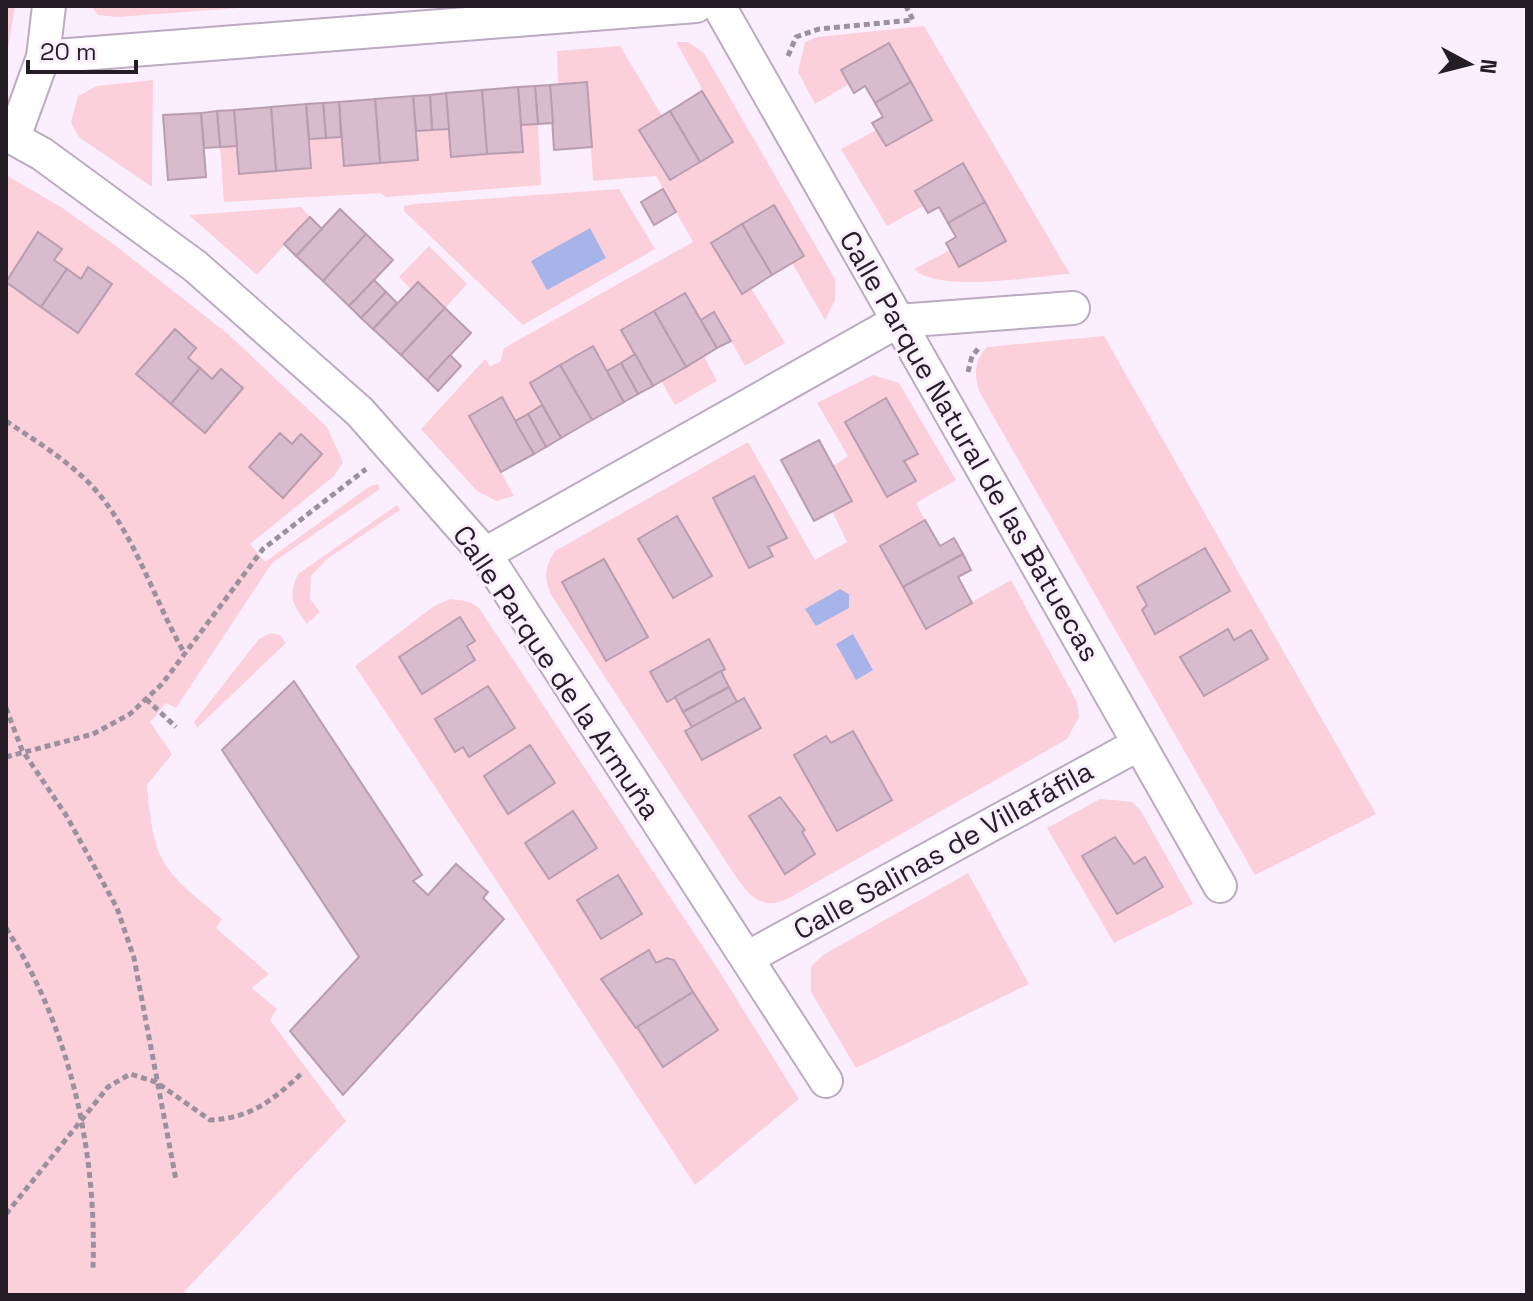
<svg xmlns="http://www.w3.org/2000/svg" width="1533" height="1301" viewBox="0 0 1533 1301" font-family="'Space Grotesk',sans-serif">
<rect width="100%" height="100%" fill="#fbefff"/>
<g fill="#fcd0db">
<path d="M6 6H15L6 60Z"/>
<path d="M91 6H266L117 17 98 15Z"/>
<path d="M924 26 1070 274C1033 276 940 294 914 269L950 250 960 267 1006 241 963 164 916 190 923 206 887 226 841 149 876 130 886 146 932 120 890 43 841 70 849 84 815 104 798 72 805 42 818 37Z"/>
<path d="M676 42H688L704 53 835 279V300L825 320 792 263 804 255 773 205 711 243 741 293 751 288 785 343 745 366 715 312 701 320 685 293 621 329 635 354 607 371 592 346 530 382 542 405 515 421 470 416 514 496 496 501 477 491 421 429 485 359 490 366 500 362 504 348 693 242 656 176 593 181 587 82 558 84 557 51 620 46 662 116 639 130 670 180 732 142Z"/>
<path d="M153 80 152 187 79 137 71 123 78 96 97 86Z"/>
<path d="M538 124 541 185 386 197 380 193 224 202 220 147 237 146 239 174 311 168 309 139 341 137 345 166 417 160 416 131 449 129 451 157 523 152 521 125Z"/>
<path d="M6 175 61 207 116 246 228 334 327 427 343 462 334 476 250 544 265 562 370 486 378 484 380 489 272 563 176 708 166 703 150 722 172 754 147 785C154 866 162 868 222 919L216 928 269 974 252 988 277 1009 270 1020 346 1121 181 1295H6Z"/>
<path d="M619 189 655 249 523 325 404 211V206L414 204Z"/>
<path d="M301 207 310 217 257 275 189 215Z"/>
<path d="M429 246 467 284 445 308 418 282 411 289 399 277Z"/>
<path d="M1104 336 1376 814 1255 875 979 391C974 373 974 361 987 347Z"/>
<path d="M704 356 717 381 675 405 661 381Z"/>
<path d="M873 375 899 383 956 480 916 503 925 520 880 546 926 628 1011 580 1077 702 1079 717 1067 739 789 898C763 911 751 898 736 877L553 598C543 579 544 569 555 551L748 442 815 560 847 542 832 511 833 466 848 456 817 403Z"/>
<path d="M397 505 400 510 327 559 311 576 310 599 320 612 307 624C292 605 288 596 298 574Z"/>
<path d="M450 599 470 602 479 608 721 974 799 1099 695 1185C581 1012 470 838 355 666L434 606Z"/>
<path d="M271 633 280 635 286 643 197 728 194 722 259 639Z"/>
<path d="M1100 799 1132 802 1141 811 1193 904 1114 943 1047 828Z"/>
<path d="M968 873 1029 984 856 1068 811 992V967L823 955Z"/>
</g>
<g fill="#a6b4e9">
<path d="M590 228 606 258 547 290 531 261Z"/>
<path d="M840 589 849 594V608L816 626 805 609Z"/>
<path d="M853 634 873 670 856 680 836 644Z"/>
</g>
<g fill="#d8bcce" stroke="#b89daf" stroke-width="2">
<path d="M889 43 911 82 875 103 865 86 854 93 841 70Z"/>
<path d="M587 82 592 147 554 150 550 85Z"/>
<path d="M911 82 932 120 886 146 872 123 883 117 875 103Z"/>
<path d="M550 85 553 123 538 124 535 86Z"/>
<path d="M535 86 538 124 521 125 518 87Z"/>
<path d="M518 87 523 152 487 154 482 90Z"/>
<path d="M482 90 487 154 451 157 446 93Z"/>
<path d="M702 91 733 142 700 162 670 111Z"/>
<path d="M446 93 449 129 432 130 430 95Z"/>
<path d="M430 95 432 130 416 131 413 96Z"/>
<path d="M413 96 418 160 380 163 375 99Z"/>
<path d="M375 99 380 163 344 166 339 102Z"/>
<path d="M339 102 341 137 326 138 323 103Z"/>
<path d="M323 103 326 138 309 139 306 104Z"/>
<path d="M306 104 311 168 276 171 271 107Z"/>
<path d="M271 107 276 171 239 174 234 110Z"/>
<path d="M234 110 237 146 220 147 217 111Z"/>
<path d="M217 111 220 147 204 148 201 113Z"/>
<path d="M670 111 700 162 670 180 639 130Z"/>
<path d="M201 113 206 177 168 180 163 115Z"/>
<path d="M963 163 985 202 948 223 939 207 928 213 915 191Z"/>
<path d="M663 189 676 212 654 225 641 202Z"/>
<path d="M985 202 1006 241 959 267 946 243 956 237 948 223Z"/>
<path d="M774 205 804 256 772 275 742 224Z"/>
<path d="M340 209 366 234 323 281 296 256Z"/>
<path d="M310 217 322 229 296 256 284 244Z"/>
<path d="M742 224 772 275 742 294 711 243Z"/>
<path d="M38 232 62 249 54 260 67 269 41 307 6 282Z"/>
<path d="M366 234 393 260 349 306 323 281Z"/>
<path d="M88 267 112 284 78 333 41 307 67 269 81 279Z"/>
<path d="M374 280 386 292 361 318 349 306Z"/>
<path d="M418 282 445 308 401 355 373 329Z"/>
<path d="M386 292 397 303 373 329 361 318Z"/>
<path d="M685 293 717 348 686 367 654 311Z"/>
<path d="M445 308 471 333 427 380 401 355Z"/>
<path d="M654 311 686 367 653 386 621 330Z"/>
<path d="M714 312 731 341 717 348 701 320Z"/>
<path d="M175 329 196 348 188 358 200 368 171 404 136 374Z"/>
<path d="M593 346 624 402 592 420 560 365Z"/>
<path d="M635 354 653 386 638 394 621 363Z"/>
<path d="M450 355 461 366 438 391 427 380Z"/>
<path d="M621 363 638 394 624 402 607 371Z"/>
<path d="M560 365 592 420 561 438 530 383Z"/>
<path d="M200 368 212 379 221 369 243 388 205 433 171 404Z"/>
<path d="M502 397 534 454 501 472 469 416Z"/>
<path d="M886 398 918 454 904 461 916 481 887 497 845 422Z"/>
<path d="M542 405 561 438 546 447 528 414Z"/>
<path d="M528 414 546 447 534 454 515 421Z"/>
<path d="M280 433 292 444 301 434 322 454 283 498 249 467Z"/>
<path d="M819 440 852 501 814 521 781 460Z"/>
<path d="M754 476 787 538 768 547 773 556 749 568 713 498Z"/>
<path d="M677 516 712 576 673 598 638 539Z"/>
<path d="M925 520 940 546 954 538 963 554 903 587 880 546Z"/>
<path d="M1205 548 1230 591 1155 634 1142 610 1147 605 1137 587Z"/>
<path d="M963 554 971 570 958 577 972 603 926 629 903 587Z"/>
<path d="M604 559 648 637 606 661 562 582Z"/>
<path d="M460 617 475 641 467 646 475 660 422 694 399 657Z"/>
<path d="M1228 629 1234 640 1251 630 1268 659 1204 696 1180 657Z"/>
<path d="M709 639 725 669 667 702 650 672Z"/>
<path d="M721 671 729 687 683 712 675 697Z"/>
<path d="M294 681 422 875 413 881 428 895 456 864 488 892 483 898 504 919 343 1095 290 1031 359 957 222 750Z"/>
<path d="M488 686 515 728 469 757 463 747 455 752 435 719Z"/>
<path d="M729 687 737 702 692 727 683 712Z"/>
<path d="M744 698 761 728 702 760 685 731Z"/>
<path d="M853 731 892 800 837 831 794 755 826 736 831 743Z"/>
<path d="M530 745 555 783 508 814 484 776Z"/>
<path d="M780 797 805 830 802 832 815 854 785 874 749 816Z"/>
<path d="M573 811 597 848 549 879 525 843Z"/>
<path d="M1115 837 1134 864 1145 857 1163 887 1117 914 1082 856Z"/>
<path d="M618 875 642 914 601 939 577 900Z"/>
<path d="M649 950 656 963 667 958 674 960 693 992 636 1028 601 979Z"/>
<path d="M693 992 718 1030 663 1067 637 1027Z"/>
</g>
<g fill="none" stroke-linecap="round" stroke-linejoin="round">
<g stroke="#bcaac3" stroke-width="36">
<g id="street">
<path d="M719 6 1220 886"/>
<path d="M43 57 696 6"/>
<path d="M6 134 42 154 195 266 360 412 485 554 826 1081"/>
<path d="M14 137 43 57 49 6"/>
<path d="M485 554 898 321 1073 308"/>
<path d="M747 958 1139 744"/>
</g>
</g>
<g stroke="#9b919e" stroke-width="5" stroke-dasharray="6 4" stroke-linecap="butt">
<path d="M788 56 796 37 819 29 913 20 906 6"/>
<path d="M968 372 972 356 978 349"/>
<path d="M6 421C33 439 62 457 85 479 133 525 152 598 185 654"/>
<path d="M146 699 176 727"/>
<path d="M6 708 22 750 66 815 117 908 134 958 176 1180"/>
<path d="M6 757 93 734 130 714 162 684 263 549 366 469"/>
<path d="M6 928C70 1027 97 1152 93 1268"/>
<path d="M6 1214 108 1087 130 1074 156 1082 210 1120C251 1118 272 1101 302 1073"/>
</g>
<use href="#street" stroke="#fff" stroke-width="32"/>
</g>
<g text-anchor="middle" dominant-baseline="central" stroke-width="6" stroke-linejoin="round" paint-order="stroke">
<g font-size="28" fill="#241d26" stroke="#fbefff">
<text transform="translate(970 446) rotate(60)">Calle Parque Natural de las Batuecas</text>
<text transform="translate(557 672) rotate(56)">Calle Parque de la Armuña</text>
<text transform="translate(943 850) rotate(-29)">Calle Salinas de Villafáfila</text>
</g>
</g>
<rect width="1533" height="1301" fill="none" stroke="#241d26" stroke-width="16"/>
<g transform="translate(1469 64) rotate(97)" stroke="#fbefff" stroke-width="6" paint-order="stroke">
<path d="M0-6L14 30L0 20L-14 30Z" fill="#241d26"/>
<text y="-12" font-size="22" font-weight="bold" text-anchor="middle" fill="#241d26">N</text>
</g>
<path d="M28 60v12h108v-12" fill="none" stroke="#241d26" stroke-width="4"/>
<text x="40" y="60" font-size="24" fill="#241d26" stroke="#fbefff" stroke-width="6" paint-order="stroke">20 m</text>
</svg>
